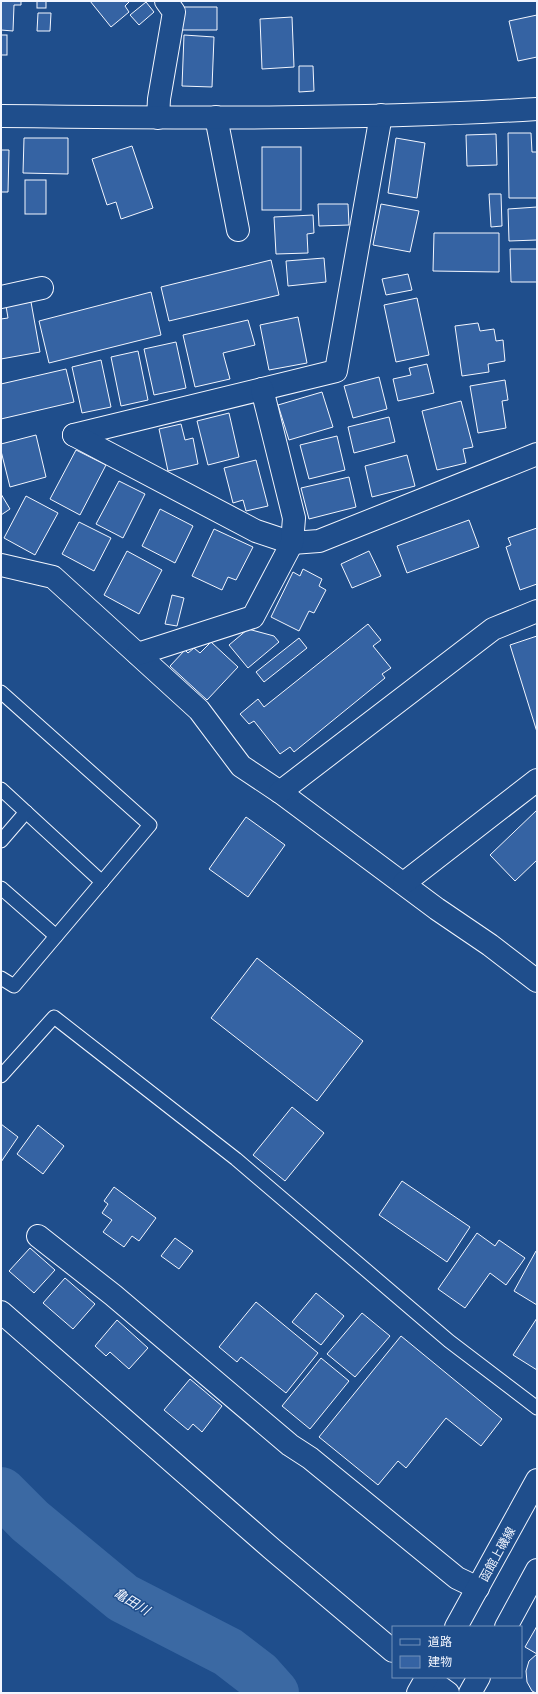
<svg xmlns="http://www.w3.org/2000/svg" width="538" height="1694" viewBox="0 0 538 1694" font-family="Inter,'Noto Sans JP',sans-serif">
<rect width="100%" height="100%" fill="#1f4e8c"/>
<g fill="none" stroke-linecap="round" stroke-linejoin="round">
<path stroke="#3b69a3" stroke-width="50" d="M1 1492 30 1521 123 1598 228 1652 258 1675 274 1693"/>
</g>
<g fill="#3563a3" stroke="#f2f6ff">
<path d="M1 1H21V5H14L13 31 1 30Z"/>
<rect x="37" y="1" width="9" height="7"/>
<path d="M90 1H130L125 6 129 12 111 27Z"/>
<path d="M146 2 154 12 139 25 130 15Z"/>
<path d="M182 7H217V30H181Z"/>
<path d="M38 13H51L50 31H37Z"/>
<path d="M537 15V57L518 61 509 21Z"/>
<path d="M292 17 294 67 262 69 260 19Z"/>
<rect x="1" y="35" width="6" height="20"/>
<path d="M184 35 214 37 212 87 182 86Z"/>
<path d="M299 66H313L314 91 299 92Z"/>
<path d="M508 133H531L532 152H537V198H509Z"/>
<path d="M496 134 497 165 467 166 466 135Z"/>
<path d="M24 138H68V174L23 173Z"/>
<path d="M396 138 425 143 417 198 388 193Z"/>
<path d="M132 146 153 208 121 219 116 202 107 205 92 159Z"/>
<rect x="262" y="147" width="39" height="63"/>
<path d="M1 150H9L8 192H1Z"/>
<rect x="25" y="180" width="21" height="34"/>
<path d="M489 194H501L502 226 491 227Z"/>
<path d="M318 204H348L349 225 319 226Z"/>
<path d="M381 204 419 211 410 252 373 245Z"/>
<path d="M537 207V240L509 241 508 209Z"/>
<path d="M313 215 314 233 307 234 308 253 276 254 274 217Z"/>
<path d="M434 233H499V272L433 271Z"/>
<path d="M510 249H537V282H511Z"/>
<path d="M324 258 326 282 288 286 286 261Z"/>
<path d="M271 260 279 295 169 321 161 287Z"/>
<path d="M408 274 412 290 386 295 382 279Z"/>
<path d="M151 292 161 335 49 363 39 321Z"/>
<path d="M417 298 429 355 396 362 384 305Z"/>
<path d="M31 302 40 352 1 359V319L8 318 6 306Z"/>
<path d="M298 317 307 363 269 370 260 325Z"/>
<path d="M248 320 255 345 223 353 230 379 195 387 183 335Z"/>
<path d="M478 323 480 331 494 329 496 341 503 340 505 361 488 364 489 372 462 376 455 326Z"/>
<path d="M176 342 186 388 154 395 144 349Z"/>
<path d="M138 351 148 400 121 406 111 357Z"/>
<path d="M101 360 111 407 82 413 72 367Z"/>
<path d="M427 364 434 393 398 401 393 379 411 375 409 368Z"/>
<path d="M66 369 74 402 1 419V384Z"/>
<path d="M379 377 387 409 353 418 344 386Z"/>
<path d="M505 380 508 400 502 401 506 428 478 433 470 386Z"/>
<path d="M322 392 333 427 289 440 278 405Z"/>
<path d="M461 401 473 447 463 449 466 463 437 470 422 411Z"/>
<path d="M229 413 239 457 208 465 197 421Z"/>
<path d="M389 417 395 442 354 453 348 427Z"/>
<path d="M181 424 185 440 193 438 198 464 168 471 159 429Z"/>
<path d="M36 435 46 477 10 487 1 451V444Z"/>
<path d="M337 436 345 470 309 479 300 445Z"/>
<path d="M76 450 106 465 80 515 50 499Z"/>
<path d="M407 455 415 486 372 497 365 466Z"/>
<path d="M256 460 268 506 246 511 243 500 233 503 224 468Z"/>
<path d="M349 477 356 507 309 519 301 488Z"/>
<path d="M119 481 145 494 123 538 96 524Z"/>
<path d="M1 494 10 509 1 515Z"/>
<path d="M26 496 58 513 35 555 4 538Z"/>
<path d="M160 509 193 526 175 563 142 546Z"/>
<path d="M469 520 479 547 407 573 397 546Z"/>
<path d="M79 522 111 538 94 571 62 554Z"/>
<path d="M537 528V584L520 590 506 547 511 545 508 538Z"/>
<path d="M214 529 253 547 236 580 228 577 222 590 192 576Z"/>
<path d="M127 551 162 570 139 614 104 595Z"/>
<path d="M369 551 381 576 352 588 341 564Z"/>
<path d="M303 569 322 579 319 586 326 590 314 613 309 611 299 631 271 617 293 572 300 576Z"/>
<path d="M172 595 184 598 177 626 165 624Z"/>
<path d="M368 624 381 640 373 646 391 668 382 674 385 678 294 752 290 747 280 754 254 721 249 724 240 714 258 699 264 707Z"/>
<path d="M248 629 274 636 279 642 248 668 229 645Z"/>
<path d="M537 636V732L510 645Z"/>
<path d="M299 638 307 648 264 682 256 672Z"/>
<path d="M211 642 238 667 207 700 170 666 185 650 188 653 194 648 200 653Z"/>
<path d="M537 810V860L515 881 490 855Z"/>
<path d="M246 817 285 845 248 897 209 869Z"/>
<path d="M257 958 363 1041 317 1101 211 1018Z"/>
<path d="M292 1107 324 1133 285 1181 253 1155Z"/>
<path d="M1 1124 18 1137 1 1162Z"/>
<path d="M38 1125 64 1146 43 1174 17 1154Z"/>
<path d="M402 1181 470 1227 447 1262 379 1215Z"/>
<path d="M114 1187 156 1218 139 1241 132 1236 124 1247 103 1232 112 1220 102 1213 108 1204 104 1201Z"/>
<path d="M477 1233 495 1246 499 1240 525 1258 506 1285 490 1273 465 1308 438 1289Z"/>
<path d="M175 1238 193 1251 179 1269 161 1256Z"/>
<path d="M30 1248 55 1270 34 1293 9 1271Z"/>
<path d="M536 1251 537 1252V1305L514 1291Z"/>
<path d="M65 1278 95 1304 73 1329 43 1303Z"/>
<path d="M316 1293 344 1316 321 1345 292 1322Z"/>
<path d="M256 1302 318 1353 286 1393 241 1357 237 1362 219 1347Z"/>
<path d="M362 1313 390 1336 355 1377 327 1354Z"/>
<path d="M537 1318V1370L513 1355Z"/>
<path d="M117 1320 148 1348 129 1369 110 1352 106 1356 95 1346Z"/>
<path d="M401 1336 502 1419 481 1446 446 1418 406 1468 398 1461 378 1485 319 1437Z"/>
<path d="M321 1358 349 1381 310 1429 282 1406Z"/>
<path d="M190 1379 222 1406 202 1432 193 1424 188 1430 164 1410Z"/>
<path d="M537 1626V1654L525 1647Z"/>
<path d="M537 1654V1693H536L532 1691 527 1682 526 1671 529 1661Z"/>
</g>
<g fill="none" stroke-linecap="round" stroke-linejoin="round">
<g stroke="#f2f6ff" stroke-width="15">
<g id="lane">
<path d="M1 692 150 825 14 986 1 978"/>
<path d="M1 789 102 882"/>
<path d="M1 841 26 812"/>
<path d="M1 888 56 936"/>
<path d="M1 1076 54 1017 236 1159 449 1341 537 1408"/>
</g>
</g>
<g stroke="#f2f6ff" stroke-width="24">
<g id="street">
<path d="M216 117 238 230"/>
<path d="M158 118 159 99 174 12 166 1"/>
<path d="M1 297 42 288"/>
<path d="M74 435 336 371 381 115"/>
<path d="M74 435 256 531 292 543 319 541 537 454"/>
<path d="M1 565 53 577 199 710 241 766 280 792 437 909 490 945 537 981"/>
<path d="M138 654 253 617 292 543 294 518 262 389"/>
<path d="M280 792 493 629 537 611"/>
<path d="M404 883 537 780"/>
<path d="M38 1236 113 1295 290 1445 310 1458 457 1578 478 1588"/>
</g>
</g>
<g stroke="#f2f6ff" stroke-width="24">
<g id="secondary">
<path d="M1 116C180 118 359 120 537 109"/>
<path d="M1 1312 272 1549 393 1651"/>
<path d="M426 1677 448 1693"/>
</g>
</g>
<g stroke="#f2f6ff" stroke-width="24">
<g id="primary">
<path d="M456 1627 537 1480"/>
<path d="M506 1627 537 1570"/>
<path d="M418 1693 427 1677"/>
<path d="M470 1693 479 1677"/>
</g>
</g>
<use href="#lane" stroke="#1f4e8c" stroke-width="13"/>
<use href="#street" stroke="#1f4e8c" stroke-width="22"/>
<use href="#secondary" stroke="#1f4e8c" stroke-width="22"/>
<use href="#primary" stroke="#1f4e8c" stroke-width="22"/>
</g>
<g text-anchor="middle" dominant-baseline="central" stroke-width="3" stroke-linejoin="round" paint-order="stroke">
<g font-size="12" fill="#f2f6ff" stroke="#1f4e8c">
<text transform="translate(497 1554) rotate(-61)">函館上磯線</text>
</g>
<g font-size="13" font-style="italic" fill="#f2f6ff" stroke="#1f4e8c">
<text transform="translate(132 1601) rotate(31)">亀田川</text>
</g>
</g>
<rect width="538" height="1694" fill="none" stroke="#f2f6ff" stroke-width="4"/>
<rect x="392" y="1626" width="130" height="52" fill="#1f4e8c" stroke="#7391ba"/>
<rect x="400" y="1639" width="20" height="6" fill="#1f4e8c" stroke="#7391ba"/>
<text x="428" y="1646" font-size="12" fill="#f2f6ff">道路</text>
<rect x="400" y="1656" width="20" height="12" fill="#3563a3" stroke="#7391ba"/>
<text x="428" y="1666" font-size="12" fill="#f2f6ff">建物</text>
</svg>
